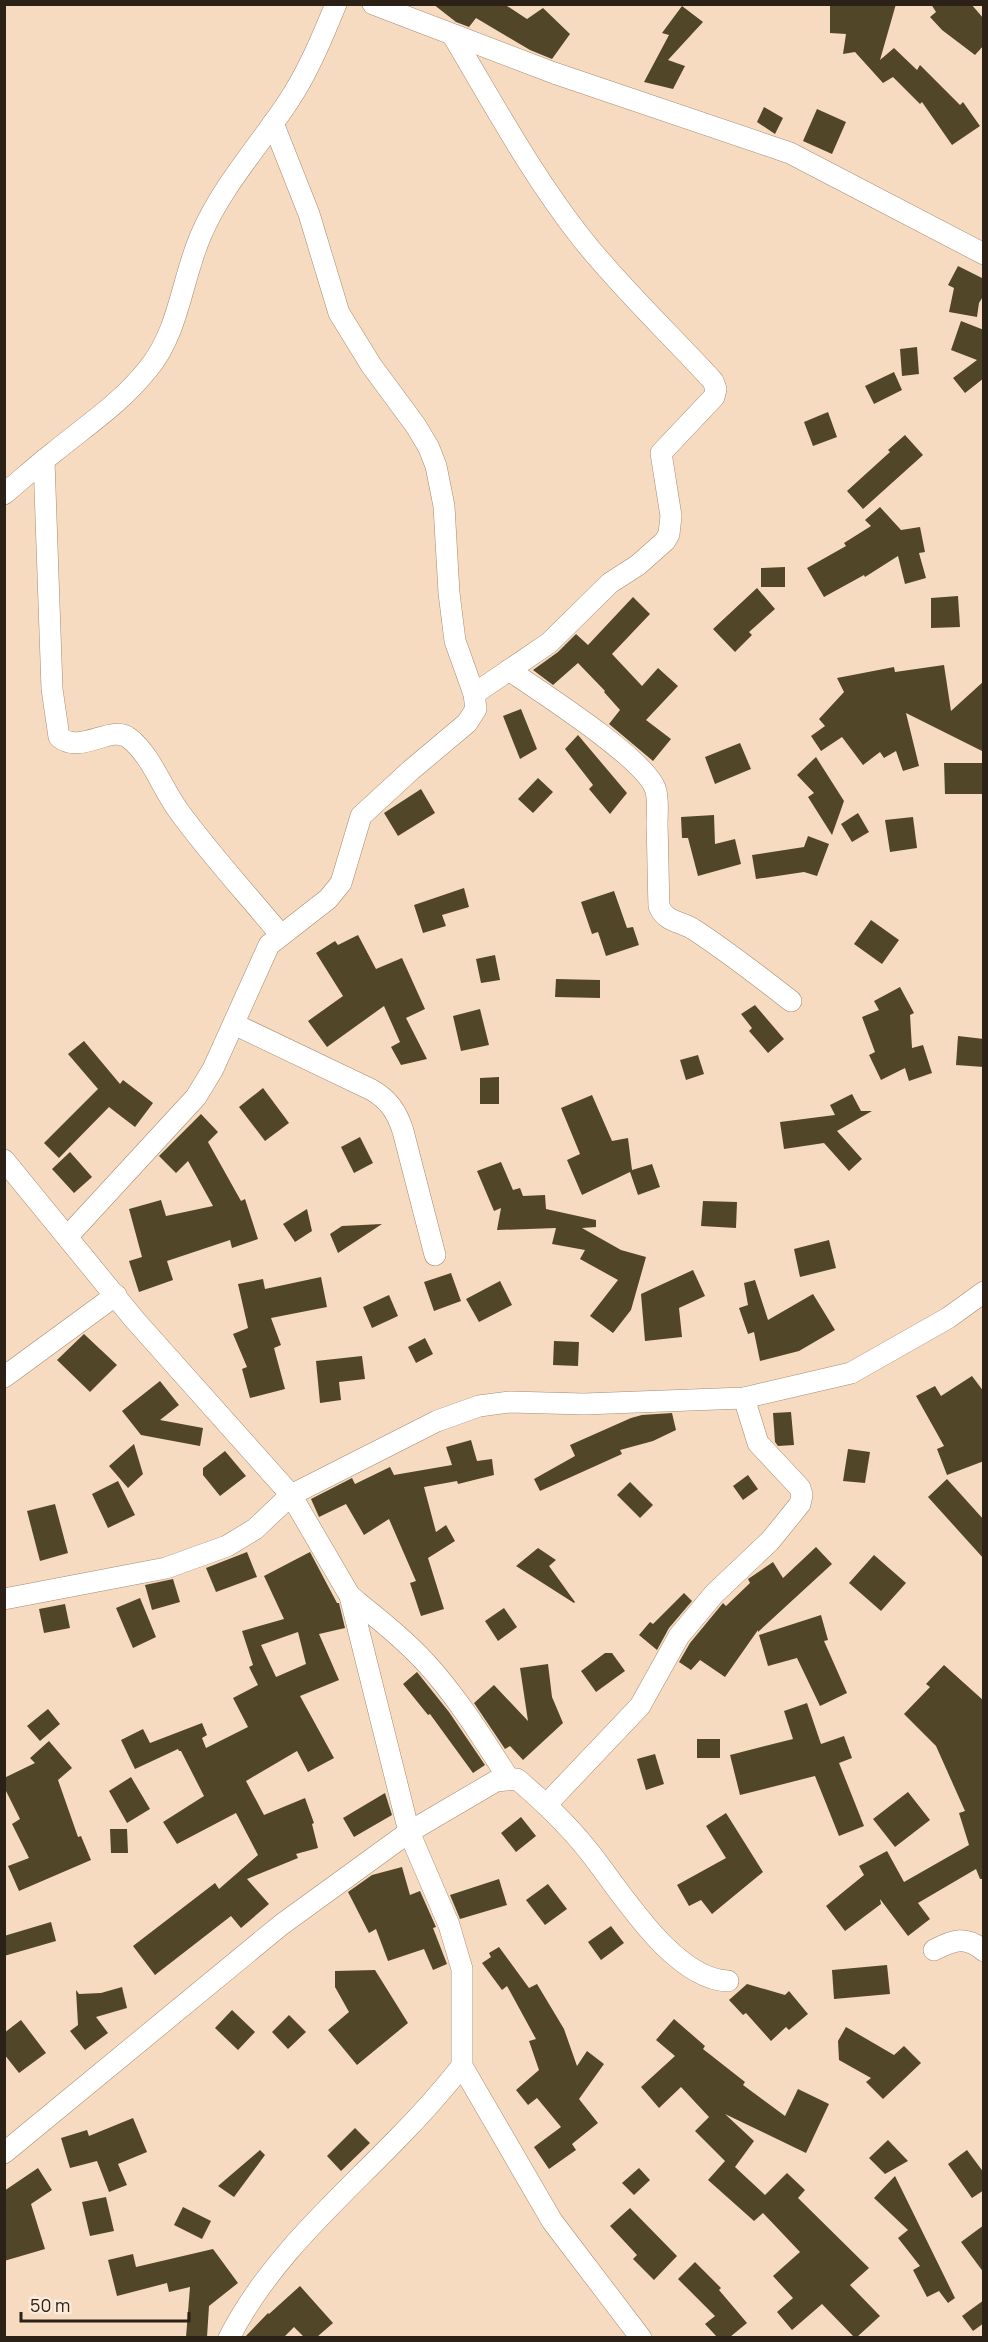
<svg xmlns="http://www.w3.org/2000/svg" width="988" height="2342" viewBox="0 0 988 2342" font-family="Manrope,sans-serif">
<rect width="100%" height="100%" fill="#f7dbc0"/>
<g fill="#524628" fill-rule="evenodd">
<path d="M433 4H504L527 19 543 8 570 34 552 59 530 50 476 18 469 27 456 22Z"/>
<path d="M830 4H896L880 60 894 48 917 70 920 65 960 105 963 102 980 126 952 145 922 102 920 104 893 77 883 83 855 52 843 54 846 34 830 33Z"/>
<path d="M931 4H971L984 19V45L975 55 942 30 930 17 936 12Z"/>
<path d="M682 6 703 22 668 60 685 66 673 89 644 82 669 35 662 33Z"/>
<path d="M764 107 783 118 775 134 757 122Z"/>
<path d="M817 109 846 122 832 154 803 141Z"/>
<path d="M958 266 984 279V295L979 303 977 317 949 312 954 288 948 285Z"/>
<path d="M961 321 984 330V378L965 393 953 378 977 360 951 350Z"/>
<path d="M917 347 919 374 902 376 900 349Z"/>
<path d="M894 372 902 390 874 404 865 386Z"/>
<path d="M828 412 837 437 813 446 804 422Z"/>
<path d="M905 435 923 455 863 509 847 491 890 452 888 450Z"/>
<path d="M880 507 901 530 920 527 925 552 919 553 926 578 905 584 898 556 865 577 864 575 824 597 807 568 846 546 844 543 871 526 865 520Z"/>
<path d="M785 567V587H761V568Z"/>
<path d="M757 588 775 609 749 632 752 635 735 652 713 629Z"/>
<path d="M958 596 960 627 931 628V598Z"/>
<path d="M633 597 650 614 612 654 642 686 658 668 678 686 646 720 671 739 653 761 609 724 620 710 604 692 605 691 578 663 553 685 533 670 558 652 576 634 588 645Z"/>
<path d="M944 665 951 711 984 681V752L906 713 919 766 903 771 896 751 884 758 880 752 863 765 842 737 821 751 811 736 825 726 819 719 844 692 837 678 894 667 895 672Z"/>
<path d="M521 709 537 749 520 759 503 716Z"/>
<path d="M578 735 627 793 610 814 589 789 593 785 565 749Z"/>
<path d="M740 743 751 769 715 784 705 757Z"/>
<path d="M816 757 844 801 832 835 808 797 814 793 797 775Z"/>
<path d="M944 763H984V794H945Z"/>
<path d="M538 778 553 792 533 813 518 799Z"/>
<path d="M421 789 435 813 398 836 384 813Z"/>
<path d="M858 813 869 832 852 842 841 824Z"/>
<path d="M714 815 715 844 735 839 741 864 698 876 688 838H682L681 817Z"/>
<path d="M913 817 917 848 890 852 885 820Z"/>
<path d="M808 836 829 844 817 876 804 872 756 879 752 855 804 847Z"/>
<path d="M464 888 469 907 442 915 446 926 423 933 414 905Z"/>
<path d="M614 891 627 928 633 927 639 945 606 956 598 932 592 934 581 902Z"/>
<path d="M871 920 899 940 882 964 854 944Z"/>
<path d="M358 935 376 969 402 958 425 1009 406 1018 427 1059 401 1065 391 1047 400 1042 384 1006 327 1047 308 1021 343 996 316 953 335 941 338 945Z"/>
<path d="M495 955 500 980 481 983 476 959Z"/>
<path d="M556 979 600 980V998L555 997Z"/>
<path d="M900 987 914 1013 910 1015 912 1048 923 1045 932 1073 909 1081 905 1068 881 1080 869 1055 875 1052 862 1017 879 1010 874 1001Z"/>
<path d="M755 1005 784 1039 768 1053 749 1031 752 1028 741 1014Z"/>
<path d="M480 1009 489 1045 461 1051 453 1016Z"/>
<path d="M958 1036 984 1039V1067L956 1065Z"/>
<path d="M84 1041 120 1084 123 1080 153 1103 135 1127 109 1107 59 1158 44 1143 98 1089 68 1054Z"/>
<path d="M698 1055 704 1074 686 1080 680 1060Z"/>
<path d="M499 1077V1104H480V1078Z"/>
<path d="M263 1088 289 1123 265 1141 239 1107Z"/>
<path d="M852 1094 861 1111H872L837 1131 862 1159 849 1171 824 1143 784 1149 780 1122 835 1115 830 1105Z"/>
<path d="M592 1095 612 1141 628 1138 632 1170 652 1164 660 1187 638 1195 630 1172 582 1195 567 1160 580 1154 561 1108Z"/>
<path d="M201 1114 218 1132 208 1142 241 1201 245 1199 258 1239 232 1248 230 1240 167 1261 173 1280 139 1292 129 1261 142 1257 129 1209 161 1200 166 1216 213 1206 188 1161 176 1173 159 1156Z"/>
<path d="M360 1137 373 1163 354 1173 341 1147Z"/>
<path d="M70 1152 92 1177 74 1193 52 1169Z"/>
<path d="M501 1162 513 1190 520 1188 523 1196 545 1195 546 1209 596 1220V1227L582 1228 621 1250 646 1257 631 1310 613 1333 590 1316 618 1280 580 1259 585 1250 552 1244 556 1228 497 1230 501 1208 494 1211 477 1171Z"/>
<path d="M703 1201 737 1202 736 1228 701 1226Z"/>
<path d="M307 1209 312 1231 295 1242 283 1224Z"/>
<path d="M382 1224 338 1253 330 1234 342 1226Z"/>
<path d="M829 1240 836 1268 800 1277 794 1249Z"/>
<path d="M693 1270 705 1296 679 1308 682 1337 645 1341 641 1294Z"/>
<path d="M451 1273 461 1301 434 1311 424 1282Z"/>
<path d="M321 1277 327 1307 271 1318 281 1345 274 1348 285 1389 250 1398 242 1369 247 1367 233 1334 248 1328 238 1284 263 1279 265 1289Z"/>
<path d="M755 1280 768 1320 813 1294 835 1330 799 1351 760 1361 754 1332 748 1334 739 1308 748 1305 744 1283Z"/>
<path d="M500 1281 512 1305 479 1322 466 1299Z"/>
<path d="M389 1295 398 1316 372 1328 363 1307Z"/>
<path d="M84 1334 117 1365 90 1392 57 1360Z"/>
<path d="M425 1338 433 1354 416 1363 408 1347Z"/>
<path d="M554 1341 579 1342 578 1366 553 1365Z"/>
<path d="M362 1356 365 1379 339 1382 341 1400 320 1403 316 1361Z"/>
<path d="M972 1376 984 1392V1461L947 1475 937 1449 944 1446 916 1396 935 1386 941 1396Z"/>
<path d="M160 1381 179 1405 160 1420 203 1428 200 1446 141 1435 122 1411Z"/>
<path d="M791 1412 794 1445 778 1446 775 1442 773 1413Z"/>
<path d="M672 1413 676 1430 653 1441 620 1450 622 1454 540 1491 534 1479 575 1456 570 1445 631 1418 642 1415Z"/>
<path d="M471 1440 477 1461 492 1459 494 1475 458 1484 457 1481 424 1487 436 1532 446 1525 455 1541 428 1558 444 1609 421 1616 410 1583 416 1581 389 1519 364 1535 346 1504 319 1517 311 1499 352 1478 355 1484 390 1467 394 1475 452 1465 446 1447Z"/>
<path d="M134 1444 143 1474 128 1488 109 1466Z"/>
<path d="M848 1449 870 1452 865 1483 843 1481Z"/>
<path d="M225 1451 246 1476 220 1496 203 1475V1468Z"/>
<path d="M748 1475 758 1489 743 1500 733 1486Z"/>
<path d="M947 1479 984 1520V1559L928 1497Z"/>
<path d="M118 1481 135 1515 108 1528 92 1494Z"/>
<path d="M630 1482 653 1505 640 1518 617 1495Z"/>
<path d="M55 1504 68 1553 40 1561 27 1511Z"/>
<path d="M816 1547 832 1564 758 1632V1630L725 1677 700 1660 691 1670 679 1662 690 1643 723 1603 726 1606 750 1583 748 1579 751 1577 773 1562 783 1578Z"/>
<path d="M538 1548 556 1560 549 1566 575 1602 574 1603 516 1566Z"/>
<path d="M247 1552 257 1577 216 1592 206 1568Z"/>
<path d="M310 1552 337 1603H339L345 1628 319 1634 339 1680 300 1696 334 1758 308 1772 297 1751 246 1781 264 1815 305 1798 314 1823 312 1824 318 1848 296 1854 298 1858 247 1879 269 1904 241 1928 231 1916 155 1975 133 1946 215 1883 219 1889 258 1855 236 1813 177 1844 163 1822 204 1796 181 1751H179L178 1749 135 1769 121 1740 143 1729 150 1743 202 1723 207 1735 202 1738 206 1748 248 1727 233 1698 258 1685 249 1667 253 1665 242 1631 284 1619 264 1576ZM298 1632 306 1664 276 1677 261 1645Z"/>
<path d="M874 1555 906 1583 881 1611 849 1583Z"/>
<path d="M173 1579 180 1602 152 1610 145 1585Z"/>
<path d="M684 1593 692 1601 669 1628 657 1650 639 1635 650 1622 653 1624Z"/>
<path d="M140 1598 156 1637 133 1648 116 1608Z"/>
<path d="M65 1604 70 1628 44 1633 39 1609Z"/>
<path d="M504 1608 517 1627 498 1641 485 1621Z"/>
<path d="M821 1615 828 1640 824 1641 847 1693 820 1706 797 1658 768 1666 759 1635Z"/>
<path d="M605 1653H612L625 1671 596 1692 581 1671Z"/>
<path d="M548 1664 552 1697 563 1723 523 1760 510 1746 505 1749 474 1703 494 1685 528 1721 520 1668Z"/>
<path d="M944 1665 984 1701V1879H980L976 1869 918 1903 930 1919 908 1936 880 1899 881 1904 845 1931 826 1906 864 1875 859 1866 887 1851 904 1882 969 1845 959 1813 965 1811 936 1746 904 1714 930 1687 926 1684Z"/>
<path d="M417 1672 449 1712 485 1765 473 1773 430 1714 428 1715 403 1684Z"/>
<path d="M807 1703 821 1744 844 1736 852 1758 839 1763 864 1826 839 1836 815 1776 740 1795 730 1755 793 1739 784 1711Z"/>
<path d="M48 1709 60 1724 40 1741 27 1726Z"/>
<rect x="697" y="1739" width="23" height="19"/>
<path d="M49 1741 72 1768 58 1780 78 1837 81 1836 91 1860 19 1891 8 1866 29 1858 12 1824 20 1819 4 1787V1778L35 1763 30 1758Z"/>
<path d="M655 1754 664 1784 646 1790 637 1759Z"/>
<path d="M131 1777 150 1809 127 1823 109 1791Z"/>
<path d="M908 1792 930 1820 895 1847 873 1819Z"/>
<path d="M385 1793 392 1815 354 1837 343 1818Z"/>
<path d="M726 1813 763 1872 712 1914 701 1900 689 1906 677 1885 726 1858 706 1826Z"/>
<path d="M521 1817 536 1836 516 1852 501 1833Z"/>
<path d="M110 1829H127L128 1853H111Z"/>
<path d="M402 1867 410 1895 420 1891 436 1927 433 1928 447 1964 433 1970 424 1949 388 1961 376 1929 369 1933 348 1892 372 1875Z"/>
<path d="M499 1879 507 1905 460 1919 450 1895Z"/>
<path d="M548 1884 567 1909 545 1925 526 1900Z"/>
<path d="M51 1922 56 1941 4 1956V1936Z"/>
<path d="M611 1926 624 1943 601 1960 588 1942Z"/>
<path d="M499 1947 529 1988 537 1984 564 2029 577 2066 587 2051 604 2064 579 2099 598 2123 572 2144 576 2150 549 2169 534 2147 561 2127 537 2098 528 2105 516 2090 539 2070 529 2041 536 2039 507 1986 502 1990 482 1963 491 1957 489 1953Z"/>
<path d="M887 1965 890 1994 834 1999 832 1970Z"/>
<path d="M375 1970 408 2023 357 2065 328 2030 349 2012 335 1987V1971Z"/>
<path d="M747 1984 785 1995 789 1991 808 2014 789 2030 786 2027 771 2041 746 2013 743 2015 729 2000Z"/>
<path d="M122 1987 127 2008 96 2017 108 2033 85 2050 70 2031 78 2025 76 1990 79 1994 101 1993Z"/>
<path d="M232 2010 255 2032 238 2050 215 2028Z"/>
<path d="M289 2015 306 2032 288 2049 272 2032Z"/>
<path d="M674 2019 705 2046 703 2049 745 2082 743 2085 785 2116 798 2089 829 2104 806 2153 725 2114 754 2141 735 2167 765 2195 787 2173 805 2190 798 2198 869 2268 850 2285 880 2316 857 2337H854L822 2304 792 2330 777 2312 793 2298 773 2276 800 2252 763 2213 754 2221 708 2180 725 2161 695 2131 709 2117 681 2087 659 2108 641 2087 675 2056 656 2040Z"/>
<path d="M21 2020 46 2053 19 2073 4 2054V2033Z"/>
<path d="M846 2027 894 2055 904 2046 921 2063 883 2099 866 2082 871 2078 839 2060 838 2041Z"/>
<path d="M133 2118 147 2152 118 2164 127 2185 109 2192 97 2161 70 2168 61 2138 87 2130 89 2136Z"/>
<path d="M355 2128 370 2143 341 2171 327 2156Z"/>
<path d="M888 2140 908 2161 885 2174 869 2158Z"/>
<path d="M260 2150 265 2155 234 2197 218 2186Z"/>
<path d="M967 2150 984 2173V2190L972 2198 948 2164Z"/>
<path d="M38 2168 52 2190 31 2204 45 2249 4 2261V2191Z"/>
<path d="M639 2168 650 2180 634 2195 622 2183Z"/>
<path d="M895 2176 955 2298 948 2303 939 2291 927 2297 913 2270 920 2266 898 2238 908 2230 874 2198Z"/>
<path d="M106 2197 114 2231 90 2236 82 2202Z"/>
<path d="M183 2207 211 2221 202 2239 174 2225Z"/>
<path d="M630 2208 677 2256 654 2280 633 2259 637 2255 610 2226Z"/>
<path d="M984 2225V2273L961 2242Z"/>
<path d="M213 2249 238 2283 209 2306 207 2337H186L190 2287 169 2292 167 2283 117 2296 108 2260 133 2254 136 2267Z"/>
<path d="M695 2262 721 2288 719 2290 747 2323 730 2337H717L705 2324 715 2316 678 2279Z"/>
<path d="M300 2286 333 2323 317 2337H304L294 2327 284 2337H245L268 2313 269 2314Z"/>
<path d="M984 2300V2323L973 2331 962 2316Z"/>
</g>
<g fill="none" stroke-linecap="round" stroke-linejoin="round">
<g stroke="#a58b72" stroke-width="22">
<g id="minor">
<path d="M373 4 554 73 790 153 984 254"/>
<path d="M453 36C494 105 533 177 583 240 623 290 670 334 713 381L716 389 714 397 661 453 671 516 669 534 665 541 638 565 610 583 549 643 474 694"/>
<path d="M44 460 52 689 59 737C81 755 111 724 129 738 151 755 162 788 178 810 209 853 246 893 280 934"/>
<path d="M4 494C21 480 36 466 53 453 87 425 120 404 148 369 179 332 182 278 201 235 222 186 259 146 288 102 308 72 322 38 336 4"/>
<path d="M509 670C539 691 643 757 655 788 659 798 657 813 657 824 658 852 658 879 659 906 665 922 680 921 693 929 727 951 759 976 791 1001"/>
<path d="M234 1024 372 1090C389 1100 397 1112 403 1131L435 1255"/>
<path d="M4 1160 134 1319 291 1495 350 1596 409 1832 449 1925 462 1969V2066L552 2221 641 2338"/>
<path d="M68 1236 196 1097 213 1069 269 945 328 899 341 883 361 816 411 770 467 723 476 709 474 694 455 641 449 593 444 506 436 466 429 448 416 426 371 365 339 313 309 214 273 123"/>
<path d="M4 1377 116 1295"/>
<path d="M350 1596C376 1617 403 1638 426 1663 458 1698 483 1739 509 1779"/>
<path d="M4 1599 166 1568 227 1546 255 1529 291 1495 437 1421 479 1406 510 1402 584 1404 744 1398 851 1373 948 1318 984 1292"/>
<path d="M546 1805 640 1706 679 1636 714 1594 770 1541 800 1504 802 1495 800 1488 758 1443 744 1398"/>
<path d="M934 1950C953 1940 966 1935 984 1951"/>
<path d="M4 2153 281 1925 409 1832 496 1781 517 1779C544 1802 570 1827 591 1854 623 1895 674 1979 728 1981"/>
<path d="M229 2338C269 2259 337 2201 398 2138 421 2115 442 2091 462 2066"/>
</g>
</g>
<use href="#minor" stroke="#fff" stroke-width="21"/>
</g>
<rect width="988" height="2342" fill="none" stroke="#2c2117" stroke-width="12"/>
<path d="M21 2312v9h168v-9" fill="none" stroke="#2c2117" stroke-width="3"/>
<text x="30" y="2312" font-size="18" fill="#2c2117" stroke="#fcebda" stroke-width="4.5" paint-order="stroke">50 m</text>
</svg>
